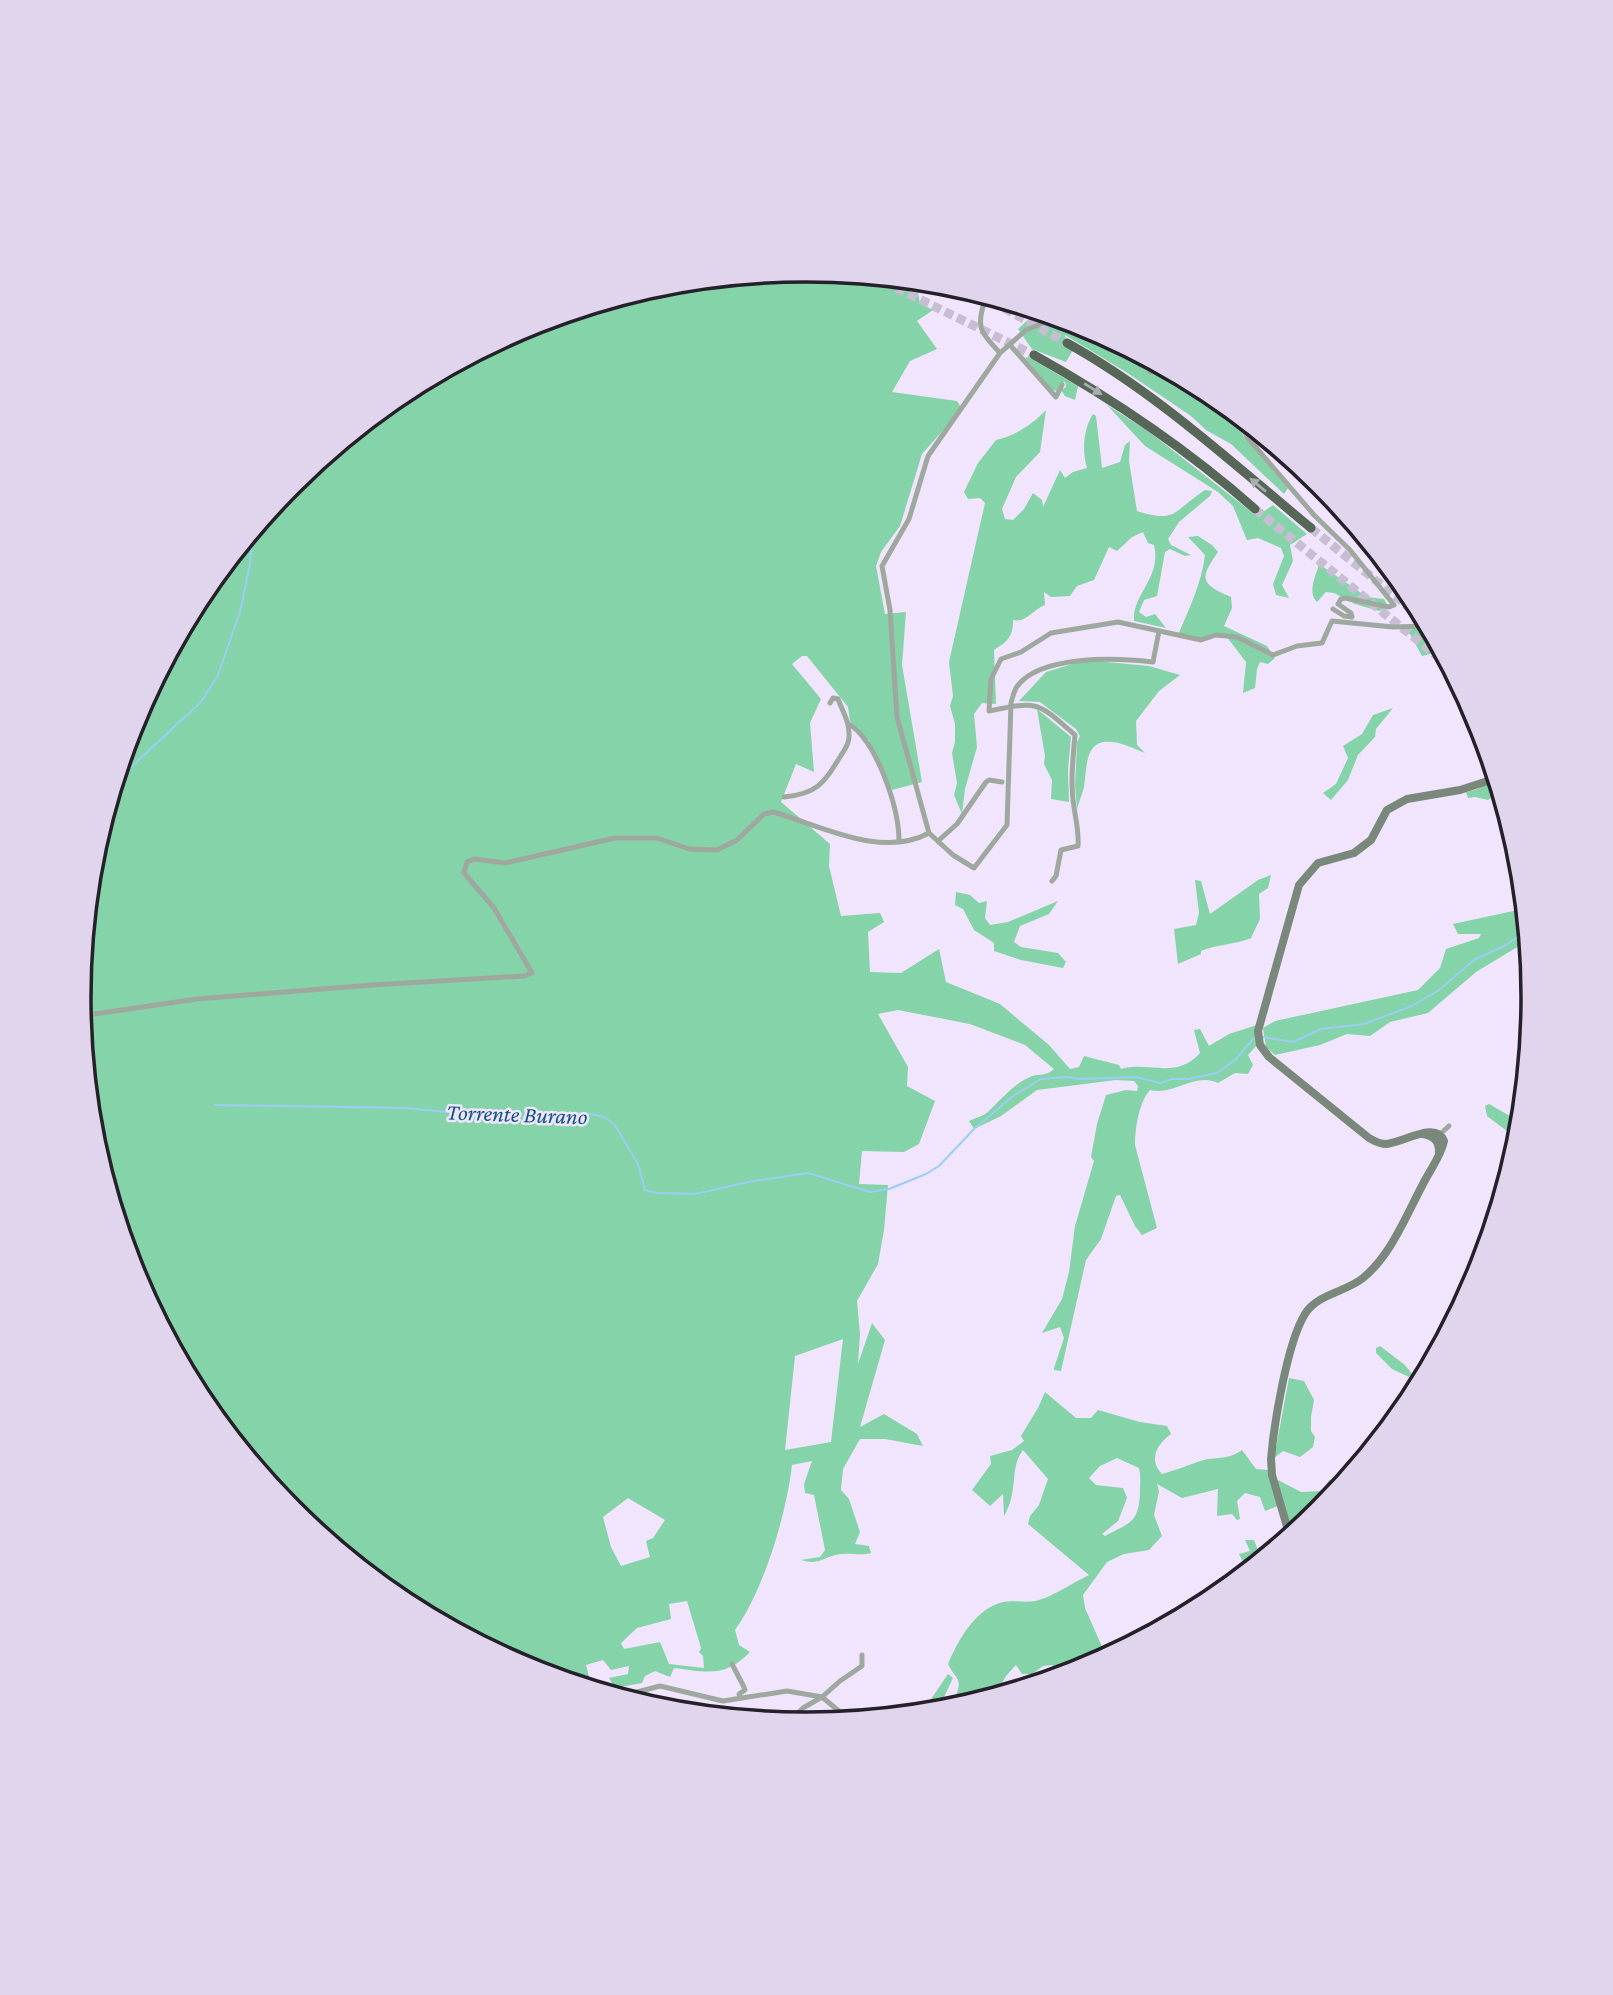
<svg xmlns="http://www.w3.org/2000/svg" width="1613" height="1995" viewBox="0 0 1613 1995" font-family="'Crimson Pro',serif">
<rect width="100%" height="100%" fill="#f0e5fd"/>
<g fill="#85d3a8" fill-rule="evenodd">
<path d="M807 270 862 275 870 282 886 278 955 286 918 293 920 303 933 310 917 321 937 349 910 361 892 392 957 401 962 409 922 454 900 526 881 552 876 566 885 614 906 612 902 665 922 782 892 790 869 741 850 721 848 707 807 656H802L792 664 821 699 810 723 814 772 796 764 781 802 830 844 829 866 841 916 880 913 884 922 868 932 870 972 901 973 939 949 946 982 1000 1004 1049 1045 1070 1069 1079 1067 1084 1056 1119 1065 1121 1069C1150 1061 1176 1080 1200 1053L1194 1030 1200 1029 1209 1046 1229 1034 1257 1025 1256 1046 1248 1055 1253 1065 1248 1074 1235 1073 1218 1083C1194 1072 1174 1096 1150 1090 1139 1102 1135 1128 1135 1145L1157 1228 1142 1235 1135 1226 1120 1195 1116 1196 1101 1239 1086 1260 1061 1371 1054 1370V1368L1064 1338 1060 1327 1042 1333 1062 1299 1069 1272 1075 1226 1094 1161 1091 1157 1097 1124 1106 1095 1126 1090 1137 1091 1138 1086 1134 1081 1116 1080 1037 1090 1001 1116 974 1129 969 1121C975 1118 984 1116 989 1111 1001 1099 1013 1085 1028 1078 1039 1072 1044 1078 1054 1069L1025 1045 970 1024 898 1010 878 1014 908 1067 907 1086 935 1101 919 1144 904 1152 862 1151 859 1184 888 1185 884 1230 878 1264 857 1301 860 1334 858 1364 872 1323 885 1340 860 1427 884 1414 917 1434 923 1446 885 1439H860L843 1469 841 1490 849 1499 860 1532 855 1544 869 1546 871 1553C860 1556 852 1553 841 1554 823 1556 821 1566 801 1560L820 1557 825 1550 814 1495 805 1493 804 1484 812 1461 792 1465C786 1516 764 1589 735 1630L739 1645 750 1652C725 1678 707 1672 674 1668L670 1677 655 1671 645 1676 642 1683 615 1688 609 1678 628 1674 629 1666 611 1670 603 1660 586 1665 589 1677 566 1681 528 1670 402 1602 292 1512 201 1401 134 1276 93 1139 79 997 93 855 134 719 202 593 292 483 403 392 528 325 665 284ZM843 1339 831 1442 785 1450 795 1356ZM628 1498 665 1520 653 1538 646 1541 650 1557 621 1566 611 1547 603 1517ZM687 1601 701 1648 699 1652 703 1656 704 1668 669 1664 660 1642 624 1649 621 1643 637 1628 671 1619 669 1604Z"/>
<path d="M1038 311 1085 325 1128 348 1141 367 1160 365 1211 393 1240 417 1243 436 1288 488 1284 494 1231 444 1206 430 1191 416 1126 372 1065 335 1067 347 1073 350 1066 362 1032 349 1018 329Z"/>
<path d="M1028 357 1078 386 1075 400 1065 396 1061 390 1066 387 1065 382 1060 384 1057 391 1052 390 1025 358Z"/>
<path d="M1107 405 1148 431 1254 514 1259 515 1273 505 1307 534 1290 545 1293 561 1282 585 1289 598 1276 595 1273 584 1284 556 1281 548 1258 538 1247 540 1233 506 1218 492 1145 446Z"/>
<path d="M1046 410 1040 452 1016 477 1002 509 1005 519 1013 520 1024 509 1033 493 1042 500 1043 507 1060 470 1065 478 1073 472 1087 468C1082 451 1083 430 1093 414L1096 416 1102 468 1120 462 1125 445 1130 441 1129 461 1137 511C1177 524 1174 510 1205 490L1212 491 1210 496 1179 522 1168 539 1171 545 1191 555 1185 556 1170 549 1165 552 1157 596 1144 600 1139 612 1146 617 1155 614 1166 628 1134 621C1132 594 1162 578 1154 545L1148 543 1143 532 1132 537 1117 551 1109 547 1094 580 1077 586 1070 596 1051 597 1044 592 1045 605C1033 609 1027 623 1013 620 1013 637 1008 641 994 650L996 704 982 703 974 714 977 747 965 789 962 814 954 795 957 783 952 753 955 742V724L950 706 953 696 949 662 985 503 980 498 968 499 964 492 978 463 996 440C1015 436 1033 424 1046 410Z"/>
<path d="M1198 536 1212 545 1218 552C1200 578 1199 583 1231 597L1232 608 1224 626 1267 646 1275 658 1268 664 1260 662 1257 669 1255 688 1243 693 1246 662 1226 636 1194 639 1178 635C1189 609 1202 582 1205 555L1188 537Z"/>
<path d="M1319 564 1367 597 1384 599 1388 606 1379 611 1355 604 1334 593 1326 592 1317 602C1307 592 1316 576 1319 564Z"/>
<path d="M1418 621 1430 627 1442 651 1422 656 1410 634 1400 632Z"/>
<path d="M1086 660 1149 666 1180 675 1159 691 1136 721 1137 745 1145 753C1135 749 1123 743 1112 742 1084 738 1087 769 1084 787 1082 794 1079 802 1077 809L1075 786 1077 742 1080 736 1076 729 1040 702 1019 701 1046 672Z"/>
<path d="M1393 708 1376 729 1375 737 1358 755 1348 780 1331 800 1323 793 1336 784 1348 758 1343 746 1362 734 1373 715Z"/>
<path d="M1037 709 1071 737 1068 770 1069 802 1051 799 1052 780 1044 764 1045 756Z"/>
<path d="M1497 779 1501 791 1488 800 1475 797 1468 798 1466 792 1475 790Z"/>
<path d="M1271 875 1268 888 1259 894 1260 919 1251 938C1235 945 1217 944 1201 951V954L1178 964 1174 929 1196 925 1199 913 1195 880 1201 881 1210 914 1258 880Z"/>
<path d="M956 892 970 895 979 903 987 901 985 918 990 925 1008 922 1058 901 1049 914 1020 926 1014 942 1021 947 1058 953 1066 962 1063 968 1021 960 994 951V943L974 930 963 909 955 905Z"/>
<path d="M1518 910H1526L1529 940 1476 972 1428 1013 1390 1022 1370 1036 1347 1034 1320 1045 1275 1055 1266 1047 1263 1028 1275 1021 1418 990 1440 968 1446 949 1479 938 1481 934H1458L1453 924Z"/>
<path d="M1489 1104 1522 1123 1520 1141 1487 1116 1485 1106Z"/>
<path d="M1380 1346 1405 1365 1412 1374 1409 1377 1392 1369 1376 1353V1348Z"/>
<path d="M1289 1378 1304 1381 1314 1400 1311 1417V1431L1315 1437 1313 1447 1300 1457 1283 1451 1274 1458Z"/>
<path d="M1045 1392 1076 1418H1091L1098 1410 1140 1422 1167 1426 1171 1434C1157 1444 1148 1460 1162 1474 1175 1470 1187 1466 1200 1461 1216 1456 1226 1461 1242 1450L1256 1469 1268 1470 1278 1506 1265 1511 1260 1497 1245 1493 1237 1501 1240 1519 1237 1520 1232 1514 1217 1516 1218 1489 1182 1498 1157 1484 1159 1491 1154 1515 1162 1536 1149 1550 1124 1554 1107 1562 1083 1595 1085 1608 1107 1658 1104 1660 1092 1658 1079 1671 1063 1672 1052 1665 1043 1666 1032 1674H1022L1016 1665 1006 1676 993 1698 956 1709 959 1701 956 1696C963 1677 955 1679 948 1664 958 1640 976 1608 1003 1602 1013 1600 1025 1603 1035 1601 1051 1598 1074 1582 1089 1575L1028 1524 1030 1516 1039 1505 1048 1479 1023 1450C1009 1468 1019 1491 1004 1516L1003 1494 990 1506 972 1490 991 1464 990 1456 1012 1450 1024 1441 1021 1436 1038 1408ZM1117 1458 1139 1468C1141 1476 1140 1482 1140 1491 1139 1523 1131 1522 1105 1536L1102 1534 1118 1521 1127 1498 1123 1488 1096 1485 1089 1478 1100 1466Z"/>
<path d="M1278 1480 1301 1492 1323 1491 1329 1480 1344 1484 1321 1512 1292 1536 1276 1481Z"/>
<path d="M1245 1540H1254L1261 1558 1264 1559 1254 1567 1242 1560 1239 1554 1250 1551Z"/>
<path d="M948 1674 953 1678 937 1712 921 1714Z"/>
</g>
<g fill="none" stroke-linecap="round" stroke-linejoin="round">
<g stroke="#9acef5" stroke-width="2">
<path d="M115 782 201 702 218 675 240 612 250 564 253 530"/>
<path d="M1263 1037 1293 1042 1321 1029 1364 1024 1412 1006 1439 990 1474 960 1506 945 1528 930"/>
<path d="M215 1105 405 1108 477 1115 531 1117 575 1113 591 1114 604 1117 614 1124 638 1164 645 1190 656 1193 695 1194 753 1181 808 1173 870 1192 889 1189 926 1174 939 1166 974 1129 1013 1096 1041 1079 1067 1077 1080 1079 1136 1077 1160 1083 1172 1079H1188L1217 1073 1235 1060 1254 1038"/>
</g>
<g stroke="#c7bed3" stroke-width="9" stroke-dasharray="9 4.5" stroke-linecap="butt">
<path d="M872 276 1034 355"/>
<path d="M955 286 1004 308 1067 343"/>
<path d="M1255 509 1452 668"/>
<path d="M1311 528 1426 621"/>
</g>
<g stroke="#9fa89f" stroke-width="5">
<path d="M877 283 897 284 909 280"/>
<path d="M986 295C977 328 977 328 1000 353"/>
<path d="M1057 317 1026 330 1000 353 928 456 909 519 882 566 890 610 897 717 929 833 953 855 974 868 1007 825 1011 703C1012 699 1014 692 1016 688 1038 654 1118 658 1153 662L1159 631"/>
<path d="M1010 345 1056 397 1062 385"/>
<path d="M1150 372 1167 369"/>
<path d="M1242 418 1243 427 1247 437 1314 515 1350 550 1394 605 1389 607 1345 598 1341 599 1338 604 1351 613 1352 617 1344 616 1333 609"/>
<path d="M849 724C877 742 899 808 899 841"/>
<path d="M784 797C817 794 824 783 840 757 844 750 849 745 849 737 850 723 843 712 838 699L833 698 830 703"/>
<path d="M938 841 957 824 986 782 989 780 1002 782"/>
<path d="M1052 881 1056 876 1061 850 1078 846C1079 832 1076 821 1074 807 1070 784 1073 758 1075 735 1036 701 1039 701 989 711L991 679 1001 659 1021 652 1051 633 1118 622 1201 640 1216 635 1237 637 1273 655 1297 646 1322 643 1332 621 1393 627 1429 626"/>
<path d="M81 1016 197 999 372 985 524 976 532 973 494 908 464 873 467 862 474 859 505 863 615 838H657L689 849 717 850 737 840 764 814 773 812C820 825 881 859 929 833"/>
<path d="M1438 1136 1449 1126"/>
<path d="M732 1664 744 1687 745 1690 739 1694 740 1698"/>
<path d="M618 1697 660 1686 723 1701 787 1691 822 1697 851 1721"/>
<path d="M786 1723 803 1708 822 1697 840 1681 862 1666V1655"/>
</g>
<g stroke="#7a877b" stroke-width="8">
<path d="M1423 1134C1434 1136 1439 1141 1439 1152"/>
<path d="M1290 1537 1272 1475 1271 1459C1274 1424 1287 1343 1305 1314 1317 1294 1346 1292 1363 1278 1391 1255 1406 1216 1423 1184 1430 1170 1441 1156 1444 1141 1436 1120 1403 1143 1386 1144 1379 1144 1375 1141 1369 1138L1269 1057 1260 1045 1258 1031 1299 885 1318 863 1354 853 1371 840 1387 810 1407 799 1460 790 1497 778"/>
</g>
<g stroke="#566657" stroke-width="9">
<path d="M1067 343C1157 393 1232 463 1311 528"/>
<path d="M1034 355C1113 399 1187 449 1255 509"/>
</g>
</g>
<defs><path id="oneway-solid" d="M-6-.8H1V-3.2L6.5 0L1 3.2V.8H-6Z" transform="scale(1.75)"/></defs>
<g fill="#abacb2">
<use href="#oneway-solid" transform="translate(1093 389) rotate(32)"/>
<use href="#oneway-solid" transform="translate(1258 485) rotate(-140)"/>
</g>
<g text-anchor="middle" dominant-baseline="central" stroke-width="5" stroke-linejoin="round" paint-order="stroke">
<g font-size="23" font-style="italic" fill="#0e5580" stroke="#f0e5fd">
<text transform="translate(517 1114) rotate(2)">Torrente Burano</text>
</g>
</g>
<path d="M0 0H1613V1995H0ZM91 997a715 715 0 1 1 1430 0a715 715 0 1 1-1430 0Z" fill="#e0d5ec" fill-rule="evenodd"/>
<path fill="none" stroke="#25212a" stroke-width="3.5" d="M91 997a715 715 0 1 1 1430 0a715 715 0 1 1-1430 0Z"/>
</svg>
